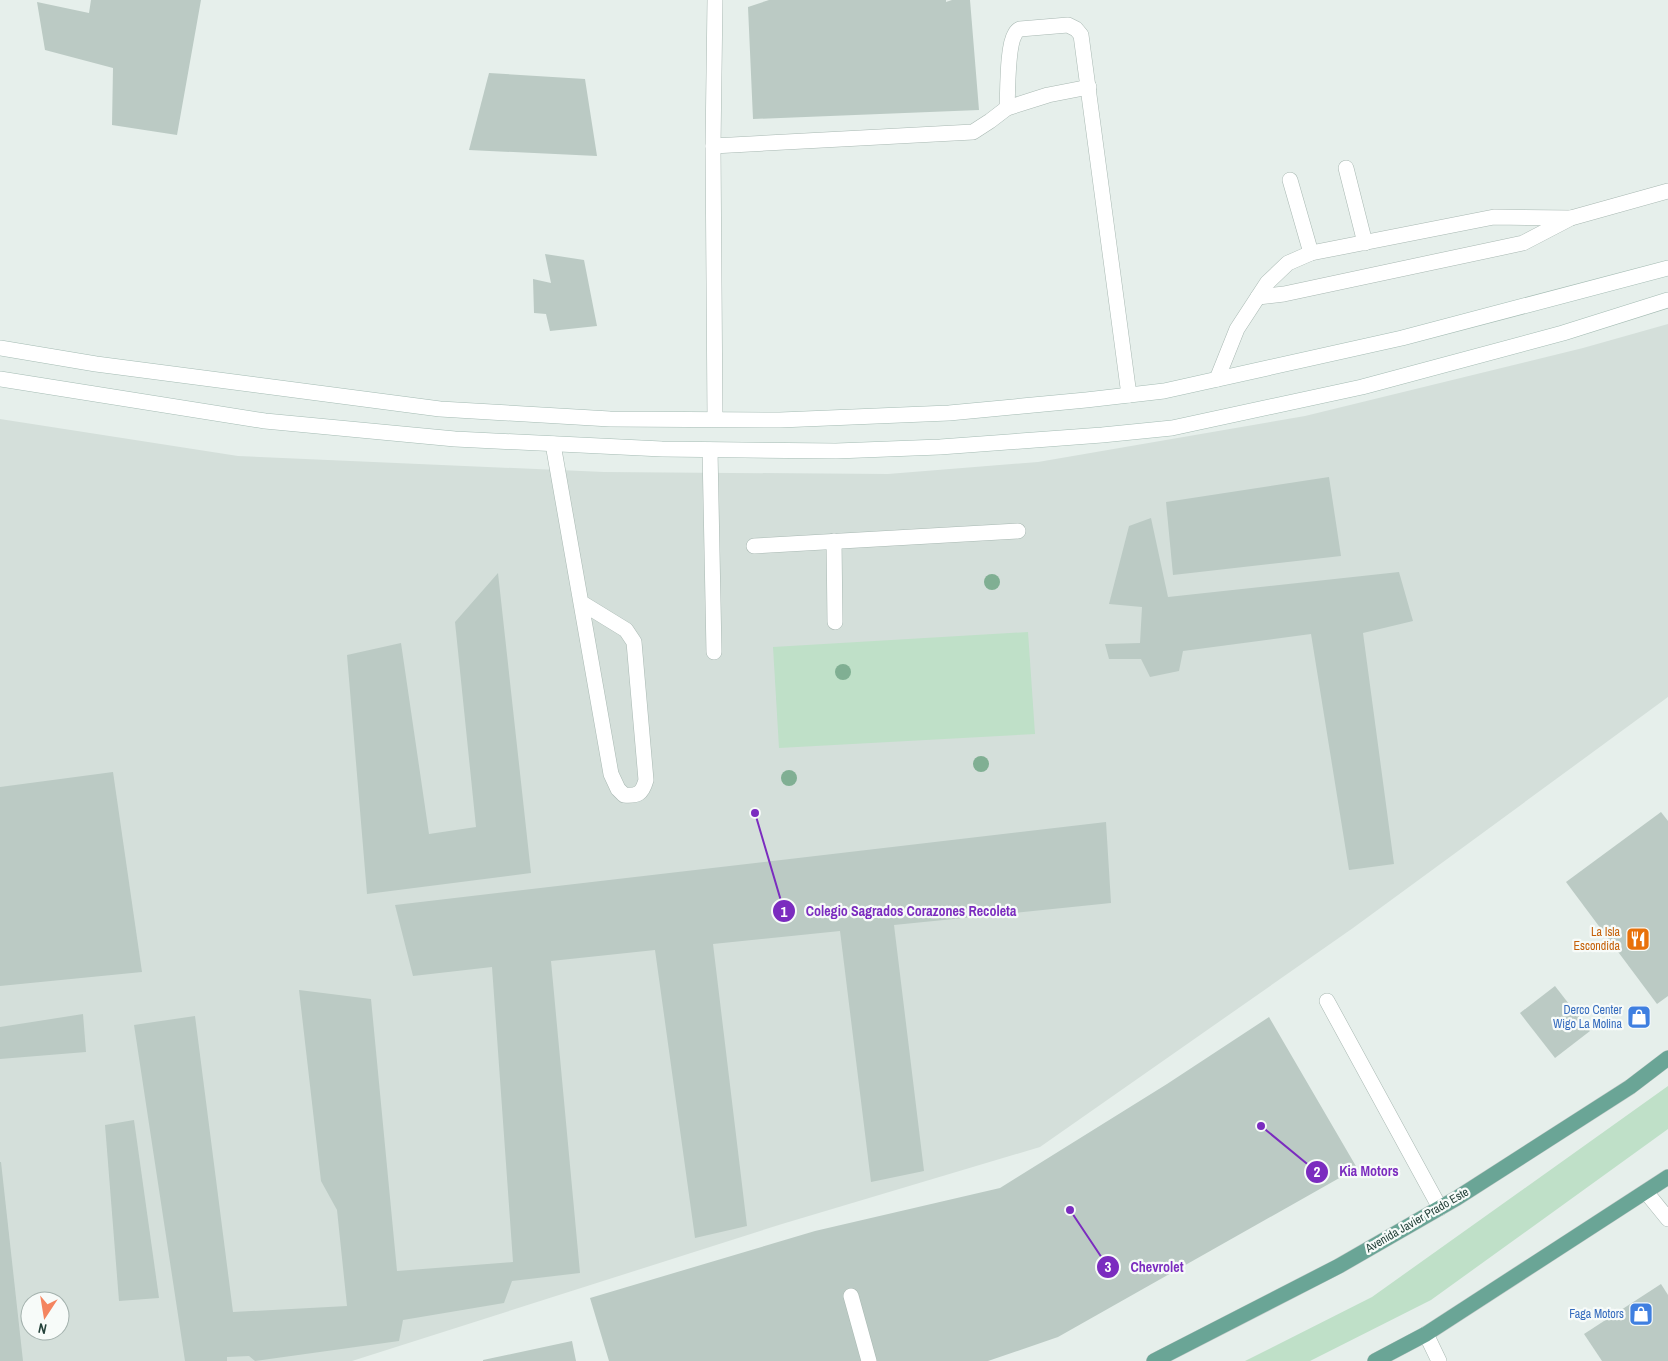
<svg xmlns="http://www.w3.org/2000/svg" width="1668" height="1361" viewBox="0 0 1668 1361" font-family="'Archivo Narrow',sans-serif">
<rect width="100%" height="100%" fill="#e6efeb"/>
<path fill="#d4dfda" fill-rule="evenodd" d="M1668 324V697L1353 928 1040 1147 782 1224 352 1361H0V419L238 456 604 472 888 474 1038 462 1305 416 1583 348ZM30 1301H60V1331H30Z"/>
<g fill="#bfe0c8">
<path d="M1028 632 1035 734 779 748 773 647Z"/>
<path d="M1668 1086V1129L1431 1300 1310 1361H1245L1372 1297Z"/>
</g>
<g fill="#bbcac4">
<path d="M91 0H201L177 135 112 125 113 68 45 50 37 2 89 13Z"/>
<path d="M769 0H946V2L952 0H970L979 110 753 119 748 7Z"/>
<path d="M489 73 585 79 597 156 469 150Z"/>
<path d="M545 254 584 260 597 326 550 331 546 314 534 313 533 279 551 283Z"/>
<path d="M1329 477 1341 556 1173 575 1166 502Z"/>
<path d="M1151 518 1168 597 1399 572 1413 621 1363 633 1394 864 1349 870 1311 634 1183 651 1179 671 1150 677 1141 659H1109L1105 644 1140 643 1142 607 1109 604 1129 526Z"/>
<path d="M498 573 531 873 367 894 347 655 401 643 429 834 476 827 455 622Z"/>
<path d="M113 772 142 972 0 986V787Z"/>
<path d="M1661 812 1668 821V996L1657 1004 1566 882Z"/>
<path d="M1106 822 1111 903 894 925 924 1171 871 1182 840 931 713 944 747 1226 695 1238 655 950 551 961 580 1273 512 1281 504 1303 403 1320 399 1341 255 1361 249 1356 227 1357V1361H185L134 1025 195 1016 233 1312 347 1306 337 1210 321 1181 299 990 371 999 397 1271 513 1262 492 967 413 976 395 905Z"/>
<path d="M1555 986 1590 1031 1555 1058 1520 1013Z"/>
<path d="M83 1014 86 1052 0 1059V1027Z"/>
<path d="M1269 1017 1357 1168 1058 1337 988 1361H609L590 1298 815 1231 1000 1188 1167 1084Z"/>
<path d="M134 1120 159 1298 119 1301 105 1125Z"/>
<path d="M0 1162H1L23 1361H0Z"/>
<path d="M1661 1284 1668 1295V1361H1602L1584 1334Z"/>
<path d="M572 1341 576 1361H483V1360Z"/>
</g>
<g fill="none" stroke-linecap="round" stroke-linejoin="round">
<g stroke="#a8b8b2" stroke-width="16">
<g id="service">
<path d="M1346 168 1365 243"/>
<path d="M1290 180 1311 253"/>
<path d="M1258 297 1284 294 1523 243 1571 218 1668 191"/>
<path d="M1217 379 1237 329 1267 283 1288 263 1311 253 1494 217 1571 218"/>
<path d="M553 444 611 774 618 789 624 795C638 796 642 794 646 780L634 642 626 630 582 603"/>
<path d="M710 450 714 652"/>
<path d="M834 541 835 622"/>
<path d="M754 546 1018 531"/>
<path d="M1327 1001 1440 1208"/>
<path d="M1646 1192 1668 1219"/>
<path d="M851 1296 869 1361"/>
</g>
</g>
<g stroke="#a8b8b2" stroke-width="16">
<g id="minor">
<path d="M1007 108C1008 91 1007 46 1015 34 1016 32 1018 30 1020 29L1068 25 1076 29 1081 35 1129 395"/>
<path d="M713 146 973 132 990 121 1007 108 1048 95 1089 87"/>
<path d="M715 419 713 146 715 0"/>
<path d="M1426 1334 1439 1361"/>
</g>
</g>
<g stroke="#a4bbb3" stroke-width="16">
<g id="secondary">
<path d="M0 348 96 364 440 409 610 419 780 420 949 413 1086 400 1164 391 1402 338 1668 268"/>
<path d="M0 379 265 421 455 439 662 449 836 451 940 447 1102 435 1172 428 1362 387 1563 333 1668 300"/>
</g>
</g>
<g stroke="#c2cac8" stroke-width="16">
<g id="primary">
<path d="M1154 1361 1339 1266 1457 1198 1630 1087 1668 1058"/>
<path d="M1375 1361 1426 1334 1668 1177"/>
</g>
</g>
<use href="#service" stroke="#fff" stroke-width="15"/>
<use href="#minor" stroke="#fff" stroke-width="15"/>
<use href="#secondary" stroke="#fff" stroke-width="15"/>
<use href="#primary" stroke="#6aa596" stroke-width="15"/>
</g>
<g fill="#80af93">
<circle cx="992" cy="582" r="8"/>
<circle cx="843" cy="672" r="8"/>
<circle cx="981" cy="764" r="8"/>
<circle cx="789" cy="778" r="8"/>
</g>
<defs>
<g id="restaurant-square" transform="scale(1.25)"><rect x="-9" y="-9" width="18" height="18" rx="4" fill="#e8710a" stroke="#f7fbf9"/><path d="M-5-6h1v4h1v-4h1v4h1v-4h1v5L-1.5 .5V6h-2V.5L-5-1ZM5-6V6H3V1.5H1.5Q1.5-4 5-6Z" fill="#fff"/></g>
<g id="shop-square" transform="scale(1.25)"><rect x="-9" y="-9" width="18" height="18" rx="4" fill="#3f7fe0" stroke="#f7fbf9"/><path d="M-5-2.5h2.3a2.7 3.5 0 0 1 5.4 0H5L5.5 6h-11ZM-1.5-2.5h3a1.5 2.3 0 0 0-3 0Z" fill="#fff"/></g>
</defs>
<g fill-rule="evenodd">
<use href="#restaurant-square" x="1638" y="939"/>
<use href="#shop-square" x="1639" y="1017"/>
<use href="#shop-square" x="1641" y="1314"/>
</g>
<g text-anchor="middle" dominant-baseline="central" stroke-width="4.5" stroke-linejoin="round" paint-order="stroke">
<g font-size="12" fill="#c56008" stroke="#f7fbf9" text-anchor="end">
<text x="1620" y="932">La Isla<tspan x="1620" dy="14">Escondida</tspan></text>
</g>
<g font-size="12" fill="#366cbe" stroke="#f7fbf9" text-anchor="end">
<text x="1622" y="1010">Derco Center<tspan x="1622" dy="14">Wigo La Molina</tspan></text>
<text x="1624" y="1314">Faga Motors</text>
</g>
<g font-size="12" fill="#24423a" stroke="#f7fbf9">
<text transform="translate(1417 1220) rotate(-30)">Avenida Javier Prado Este</text>
</g>
</g>
<path fill="none" stroke="#7b2cbf" stroke-width="2" d="M755 813L784 911M1261 1126L1317 1172M1070 1210L1108 1267"/>
<g fill="#7b2cbf" stroke="#f7fbf9" stroke-width="2">
<circle cx="755" cy="813" r="5"/>
<circle cx="1261" cy="1126" r="5"/>
<circle cx="1070" cy="1210" r="5"/>
<circle cx="784" cy="911" r="12"/>
<circle cx="1317" cy="1172" r="12"/>
<circle cx="1108" cy="1267" r="12"/>
</g>
<g font-size="15" text-anchor="middle" font-weight="bold" fill="#fff">
<text x="784" y="917">1</text>
<text x="1317" y="1177">2</text>
<text x="1108" y="1272">3</text>
</g>
<g font-size="14" text-anchor="middle" font-weight="bold" fill="#7b2cbf" stroke="#f7fbf9" stroke-width="4.5" stroke-linejoin="round" paint-order="stroke">
<text x="911" y="916">Colegio Sagrados Corazones Recoleta</text>
<text x="1369" y="1176">Kia Motors</text>
<text x="1157" y="1272">Chevrolet</text>
</g>
<g transform="translate(45 1316) rotate(192)"><circle r="24" fill="#f7fbf9" stroke="#a3b1ad"/>
<path d="M0-4L9 19L0 12L-9 19Z" fill="#f4845f"/>
<text y="-8" font-size="14" font-weight="bold" text-anchor="middle" fill="#24423a">N</text>
</g>
</svg>
